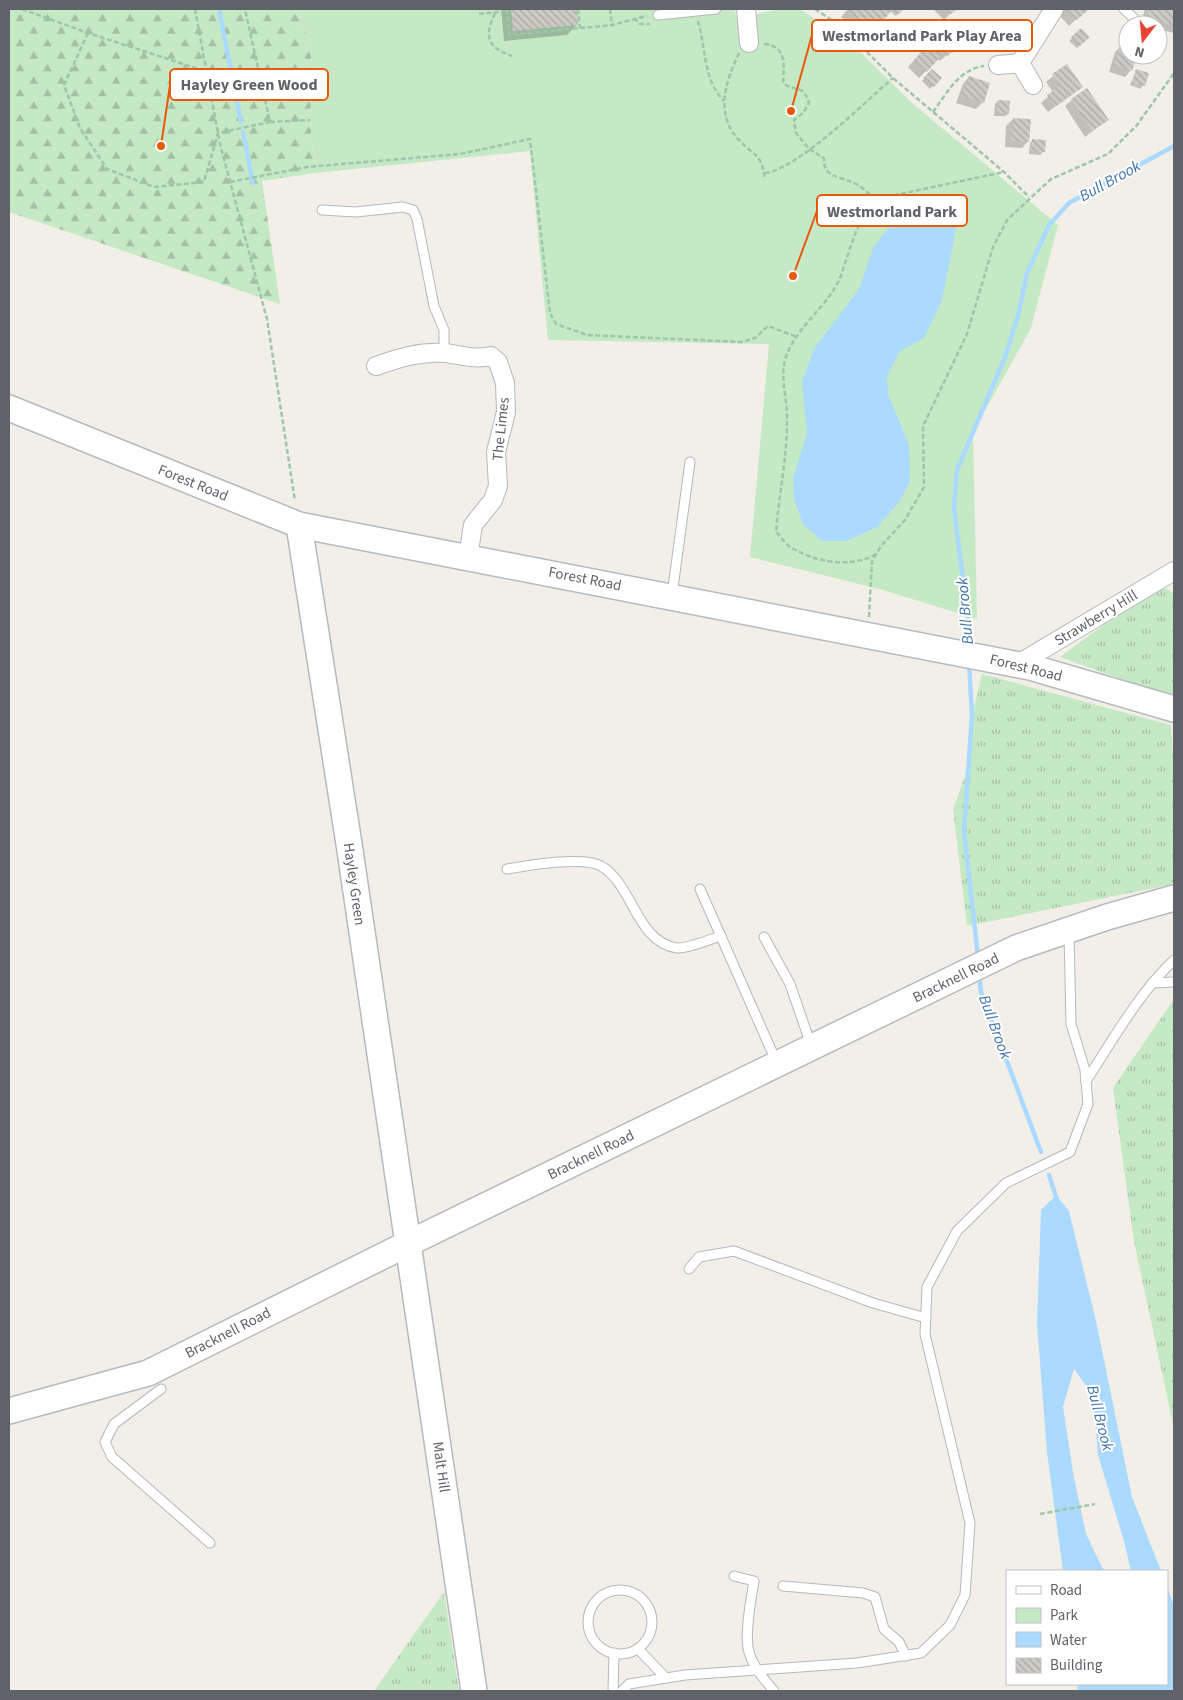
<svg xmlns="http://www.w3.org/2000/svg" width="1183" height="1700" viewBox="0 0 1183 1700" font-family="'Source Sans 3',sans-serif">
<defs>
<pattern id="grass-tufts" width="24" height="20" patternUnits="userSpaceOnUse" patternTransform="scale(1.25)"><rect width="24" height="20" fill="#c5e8c5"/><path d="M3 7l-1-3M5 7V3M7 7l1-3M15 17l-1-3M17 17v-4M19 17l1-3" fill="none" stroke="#a3c0a4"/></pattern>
<pattern id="forest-firs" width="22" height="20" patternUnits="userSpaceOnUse" patternTransform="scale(1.25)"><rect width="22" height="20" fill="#c5e8c5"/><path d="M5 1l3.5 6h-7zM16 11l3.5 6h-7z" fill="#a3c0a4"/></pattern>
<pattern id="building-back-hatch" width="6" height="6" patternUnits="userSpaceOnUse" patternTransform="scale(1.25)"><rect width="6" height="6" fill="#cccac5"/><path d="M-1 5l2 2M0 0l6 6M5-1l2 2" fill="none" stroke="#a9a8a4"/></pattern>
</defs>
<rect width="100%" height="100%" fill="#f1efe8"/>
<g fill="url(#grass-tufts)">
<path d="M1159 584 1174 594V698L1060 657Z"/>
<path d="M982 674 1171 725 1174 774V884L967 926 953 809 971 760 972 716Z"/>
<path d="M1174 999V1429L1134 1241 1113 1088Z"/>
<path d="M444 1592 459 1691H374Z"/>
</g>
<path fill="url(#forest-firs)" d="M9 9H296L309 41 313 72 310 120 315 173 262 181 280 304 9 212Z"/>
<path fill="#c5e8c5" d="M296 9H735L736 18 781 9H800L848 40 912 103 1058 225 1031 328 973 432 977 619 883 590 750 557 769 344 548 340 530 151 315 173 310 120 313 72 309 41Z"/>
<g fill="#aadaff">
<path d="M947 213 956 229 942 300 924 338 900 351 887 376 888 394 909 445 910 481 900 501 877 527 846 541H822L803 524 794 499 793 479 807 433 802 382 814 349 859 289 874 246 889 228 906 216Z"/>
<path d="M1056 1195 1069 1211 1096 1321 1132 1497 1161 1571H1131L1124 1541 1098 1455 1093 1395 1074 1369 1063 1407 1074 1478 1086 1534 1104 1571H1063L1047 1452 1037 1324 1041 1210Z"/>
<path d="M1167 1586 1174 1606V1691H1078L1077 1684H1167Z"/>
</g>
<g fill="#0003">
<path d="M501 9H575L577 25 567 35 504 41Z"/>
<path d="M848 9 869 10 903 9 896 16 890 11 866 38 841 17Z"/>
<path d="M933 9H955L944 20Z"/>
<path d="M1064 9H1087L1069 26 1059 15Z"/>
<path d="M1145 9H1174V33L1158 29V25L1140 24Z"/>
<path d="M996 21 1010 35 994 52 978 38 970 46 965 41 952 53 950 52 940 61 938 59 919 78 908 67 942 29 953 39H961L973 26 982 35Z"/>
<path d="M1081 30 1088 37 1077 48 1069 41Z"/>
<path d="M1122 45 1128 47V55H1136L1131 70 1125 77 1109 72 1115 52Z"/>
<path d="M1066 66 1081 87 1048 112 1041 103 1053 92 1046 82Z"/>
<path d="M932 70 940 78 930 89 922 81Z"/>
<path d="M1136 71 1147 74 1141 89 1130 85Z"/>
<path d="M969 77 983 102 976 109 956 103 963 84Z"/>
<path d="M1072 100 1107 120 1085 137 1065 106Z"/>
<path d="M998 101 1008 114 1005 116H994L995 104Z"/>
<path d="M1013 119 1028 141 1022 148 1005 147 1006 126Z"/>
<path d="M1033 140 1043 152 1040 155 1029 154 1030 143Z"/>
</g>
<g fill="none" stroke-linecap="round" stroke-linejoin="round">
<g stroke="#aadaff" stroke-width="4.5">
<path d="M219 9 241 122"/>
<path d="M243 132 253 183"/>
<path d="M969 648 968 620 954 508 957 470 1005 357 1018 316 1027 273 1049 225 1069 203 1174 146"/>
<path d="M969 663 972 715 964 831 978 957"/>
<path d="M979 974 981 992 1041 1152"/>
<path d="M1049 1175 1057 1200"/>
</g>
</g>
<g fill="url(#building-back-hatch)">
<path d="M511 9H577L578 25 513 31Z"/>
<path d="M846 9H891L892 10 874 32Z"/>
<path d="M893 9H904L899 14Z"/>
<path d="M946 9H957L951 14Z"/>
<path d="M1066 9H1089L1077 20Z"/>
<path d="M1149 9H1174V26L1146 17Z"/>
<path d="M996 19 1012 35 1002 46 984 32Z"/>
<path d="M942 27 953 37 957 33 966 42 960 48 957 46 948 56 931 40Z"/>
<path d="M1081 28 1090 37 1080 46 1071 37Z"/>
<path d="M929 43 942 55 927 72 914 60Z"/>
<path d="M1121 44 1128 46V55H1137L1132 71 1114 65Z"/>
<path d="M1067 64 1083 87 1055 107 1047 95 1060 86 1052 74Z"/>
<path d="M932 69 942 78 934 87 923 78Z"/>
<path d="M1136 69 1149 73 1145 86 1132 83Z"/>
<path d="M969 76 990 83 984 103 962 96Z"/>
<path d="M1087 88 1109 120 1092 131 1071 99Z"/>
<path d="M998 100 1010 101 1009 114 997 113Z"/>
<path d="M1013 118 1031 119 1029 142 1011 141Z"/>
<path d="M1032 139 1046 140 1045 152 1031 151Z"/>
</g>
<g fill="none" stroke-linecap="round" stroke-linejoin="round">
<g stroke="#b5b8bc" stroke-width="11">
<g id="lane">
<path d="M1124 9 1141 25"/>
<path d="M658 15 716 9"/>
<path d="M322 210 356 212 403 207 413 210 417 219 434 306 444 330V353"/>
<path d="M672 595 690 462"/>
<path d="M507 869C527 865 585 856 601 866 633 884 636 942 677 948 687 949 711 939 721 936"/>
<path d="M700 889 776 1061"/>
<path d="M764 937 790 984 811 1045"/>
<path d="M1152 983 1174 982"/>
<path d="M1086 1081C1113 1040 1138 994 1174 960"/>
<path d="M689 1269 699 1257 734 1251 873 1303 926 1318"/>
<path d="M161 1389 114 1424 105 1442 112 1457 210 1543"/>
<path d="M734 1576 754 1581C751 1599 744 1635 749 1652 753 1667 764 1679 774 1691"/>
<path d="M783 1586 863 1593 875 1597 884 1629 899 1642 906 1656"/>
<circle cx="620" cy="1622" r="32"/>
<path d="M638 1649 666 1678"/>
<path d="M613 1691 614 1653"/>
<path d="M622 1691 629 1684 685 1675 857 1663 921 1653 950 1625 965 1595 970 1523 925 1334 927 1287 957 1231 1006 1183 1070 1152 1088 1104 1085 1070 1071 1024 1069 933"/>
</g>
</g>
<g stroke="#b5b8bc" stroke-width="20">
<g id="street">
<path d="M746 9 749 43"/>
<path d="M1020 63 1054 9"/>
<path d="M998 65 1020 63 1033 85"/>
<path d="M376 366C399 358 420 351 445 353 461 355 475 360 491 356L498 362 505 383 506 412 496 452 498 486 493 500 473 525 468 557"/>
<path d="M1018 664 1174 571"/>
</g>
</g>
<g stroke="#b6babf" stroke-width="28">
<g id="secondary">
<path d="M9 408 299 525 1030 667 1174 709"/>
<path d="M299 525 349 844 474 1691"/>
<path d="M9 1411 148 1373 407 1244 1016 948 1107 917 1174 898"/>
</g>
</g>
<g stroke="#9cc7a9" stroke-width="2.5" stroke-dasharray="5 2.5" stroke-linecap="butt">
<path d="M22 9 88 33 205 71"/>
<path d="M195 9 220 144 267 319 295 501"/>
<path d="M507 9 509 35 612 25 647 16"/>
<path d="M578 9 580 28"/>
<path d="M610 9 612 25"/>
<path d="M815 9 841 26 893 78 1004 172 1029 197"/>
<path d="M495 13C484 37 487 47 512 56"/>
<path d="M479 14 507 11"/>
<path d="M634 18 640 24H650"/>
<path d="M698 21C706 48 703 80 724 101"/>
<path d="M88 33 64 85 80 128 107 169 154 187 204 182 218 133 270 122 245 9"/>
<path d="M764 44C787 46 784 64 783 83 796 93 802 82 809 103L803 113 794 120 796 133 809 149 824 158C823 178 840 176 854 183 862 186 870 195 876 201"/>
<path d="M739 53C725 83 714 116 741 142 757 158 761 154 765 179"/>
<path d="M933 112C947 93 959 69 984 66"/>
<path d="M270 122 310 120"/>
<path d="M765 173C798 169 865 102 893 78"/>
<path d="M230 182 307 167 460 154 530 139 550 313 556 324 587 335 742 342 755 338 768 326 797 337"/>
<path d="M876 554C852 569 812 562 789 546 785 543 780 536 776 532 779 495 787 458 787 421 788 402 780 379 785 360 794 328 827 308 840 278 851 249 855 218 881 198L1004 172"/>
<path d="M869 617 872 561 881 546 905 520 924 487 923 426 967 334 993 247 1007 220 1051 179 1108 154 1137 125 1174 73"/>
<path d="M1040 1514 1095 1504"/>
</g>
<use href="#lane" stroke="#fff" stroke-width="9"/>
<use href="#street" stroke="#fff" stroke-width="18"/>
<use href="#secondary" stroke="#fff" stroke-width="25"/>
</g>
<g text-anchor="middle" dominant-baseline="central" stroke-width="4" stroke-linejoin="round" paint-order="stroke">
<g font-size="15" fill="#5f6368" stroke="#fff">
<text transform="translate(501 429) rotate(-84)">The Limes</text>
<text transform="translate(193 483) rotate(22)">Forest Road</text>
<text transform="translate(585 579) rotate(11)">Forest Road</text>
<text transform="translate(1096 618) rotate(-31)">Strawberry Hill</text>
<text transform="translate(1026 668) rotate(14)">Forest Road</text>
<text transform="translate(354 884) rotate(82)">Hayley Green</text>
<text transform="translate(956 978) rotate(-26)">Bracknell Road</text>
<text transform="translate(591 1155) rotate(-26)">Bracknell Road</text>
<text transform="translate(228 1333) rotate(-27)">Bracknell Road</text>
<text transform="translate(441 1467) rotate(82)">Malt Hill</text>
</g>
<g font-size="16" font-style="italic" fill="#4174aa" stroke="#fff">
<text transform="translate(1110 181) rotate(-29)">Bull Brook</text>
<text transform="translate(965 611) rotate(-95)">Bull Brook</text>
<text transform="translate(995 1027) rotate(70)">Bull Brook</text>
<text transform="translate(1100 1418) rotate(76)">Bull Brook</text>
</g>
</g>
<path fill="none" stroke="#e8590c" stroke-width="2" d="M791 111L812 35M161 146L170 85M793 276L817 211"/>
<g fill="#e8590c" stroke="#fff" stroke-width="2">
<circle cx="791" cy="111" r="5"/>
<circle cx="161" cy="146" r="5"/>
<circle cx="793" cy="276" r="5"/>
</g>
<g fill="#fff" stroke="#e8590c" stroke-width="2">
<rect x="812" y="20" width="220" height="31" rx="5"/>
<rect x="170" y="69" width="158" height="31" rx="5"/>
<rect x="817" y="195" width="150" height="31" rx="5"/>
</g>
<g font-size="16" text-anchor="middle" font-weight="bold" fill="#5f6368">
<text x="922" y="41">Westmorland Park Play Area</text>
<text x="249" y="90">Hayley Green Wood</text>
<text x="892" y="217">Westmorland Park</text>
</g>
<rect width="1183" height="1700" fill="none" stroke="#5f6368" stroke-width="20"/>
<rect x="1006" y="1570" width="162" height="115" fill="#ffffff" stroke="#bfc1c3"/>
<rect x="1016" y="1586" width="25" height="8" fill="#ffffff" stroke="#bfc1c3"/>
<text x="1050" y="1595" font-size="15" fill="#5f6368">Road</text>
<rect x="1016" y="1608" width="25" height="15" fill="#c5e8c5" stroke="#bfc1c3"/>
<text x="1050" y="1620" font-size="15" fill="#5f6368">Park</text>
<rect x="1016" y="1632" width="25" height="15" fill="#aadaff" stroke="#bfc1c3"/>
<text x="1050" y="1645" font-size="15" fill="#5f6368">Water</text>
<rect x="1016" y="1658" width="25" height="15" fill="url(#building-back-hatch)" stroke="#bfc1c3"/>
<text x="1050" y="1670" font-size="15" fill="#5f6368">Building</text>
<g transform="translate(1143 40) rotate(196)"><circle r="24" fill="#ffffff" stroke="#bfc1c3"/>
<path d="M0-4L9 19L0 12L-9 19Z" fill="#ea4335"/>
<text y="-8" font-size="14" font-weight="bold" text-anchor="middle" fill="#5f6368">N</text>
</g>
</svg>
